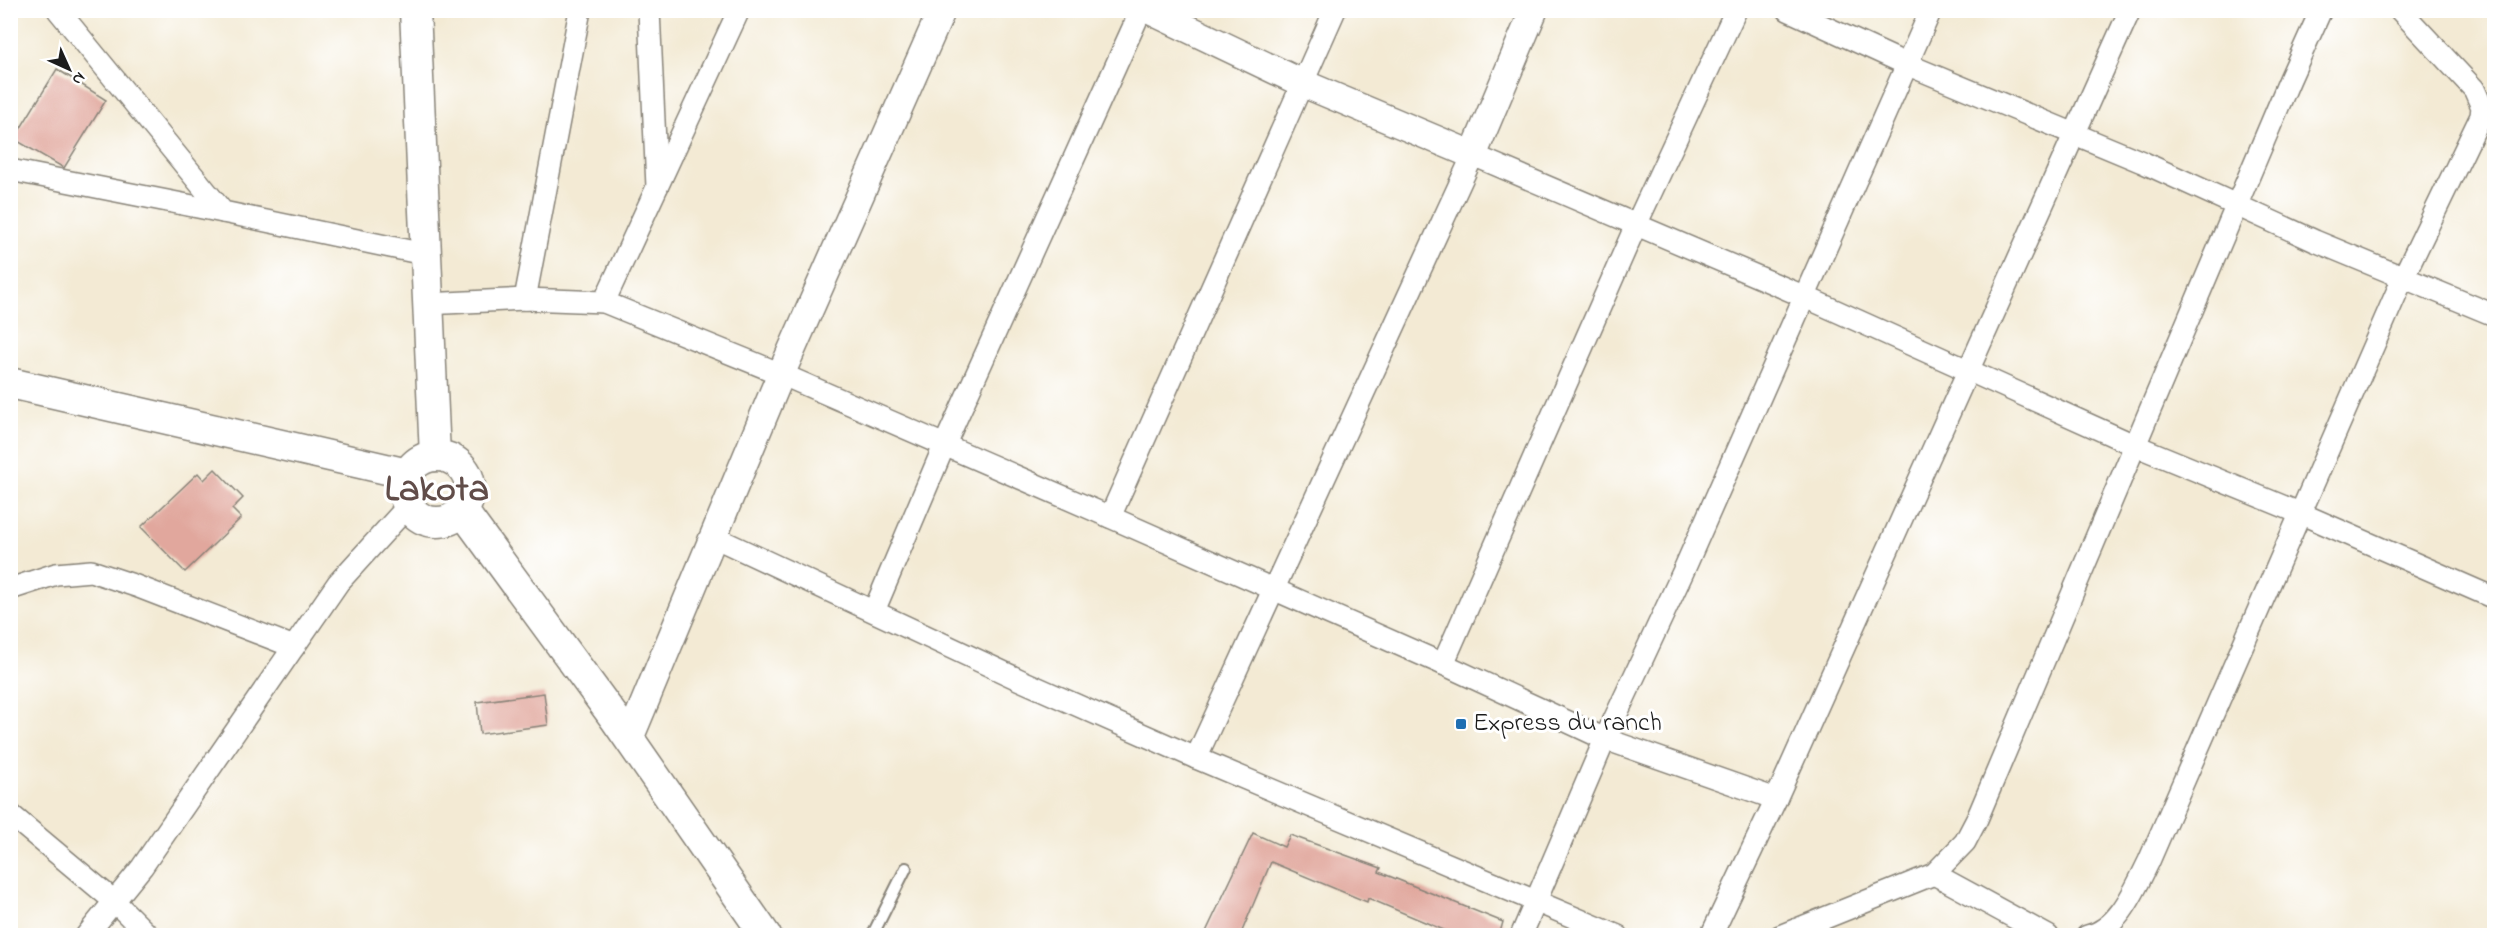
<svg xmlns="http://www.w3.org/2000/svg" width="2505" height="946" viewBox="0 0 2505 946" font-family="'Indie Flower',sans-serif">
<rect width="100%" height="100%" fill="#fff"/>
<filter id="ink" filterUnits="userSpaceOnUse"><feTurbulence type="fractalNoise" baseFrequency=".0167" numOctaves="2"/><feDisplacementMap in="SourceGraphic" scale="12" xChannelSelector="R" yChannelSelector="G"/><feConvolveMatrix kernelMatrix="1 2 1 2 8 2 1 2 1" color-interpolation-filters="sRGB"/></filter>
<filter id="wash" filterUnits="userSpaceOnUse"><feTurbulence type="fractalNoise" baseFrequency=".008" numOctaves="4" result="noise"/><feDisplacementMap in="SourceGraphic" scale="24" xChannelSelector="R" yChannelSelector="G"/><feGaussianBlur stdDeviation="1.35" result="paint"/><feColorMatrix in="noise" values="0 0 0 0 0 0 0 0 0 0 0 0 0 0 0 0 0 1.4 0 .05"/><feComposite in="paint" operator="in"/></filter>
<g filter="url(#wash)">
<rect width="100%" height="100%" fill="#f3ead4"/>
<g id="blocks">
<g fill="#e1a79d">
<path d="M57 69 106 100 64 168 14 139Z"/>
<path d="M215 469 243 498 232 509 241 518 185 572 141 527 198 473 204 480Z"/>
<path d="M544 693 548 725 480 734 477 702Z"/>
<path d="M1253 833 1284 847 1290 835 1381 868 1379 872 1503 922 1499 936H1444L1446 931 1368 898 1367 902 1271 862 1240 936H1204Z"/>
</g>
</g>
</g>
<g filter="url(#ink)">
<use href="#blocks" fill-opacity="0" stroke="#888378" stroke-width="1.5"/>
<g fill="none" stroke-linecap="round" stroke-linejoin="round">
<g stroke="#888378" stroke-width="14">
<path id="service" d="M872 936 906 868"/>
</g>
<g stroke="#888378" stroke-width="24">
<g id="minor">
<path d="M58 10 223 212 424 254"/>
<path d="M649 10 657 187"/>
<path d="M1788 10 1906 64 2142 162 2315 241 2494 315"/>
<path d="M10 170 223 212"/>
<path d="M525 299 580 10"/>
<path d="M604 302 739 10"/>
<path d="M426 304 525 299 604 302 781 374 1110 517 1443 664 1605 739 1776 799"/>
<path d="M1110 517 1335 10"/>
<path d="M714 537 1020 680 1196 758 1618 936"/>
<path d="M10 589 56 574 91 571 136 586 294 647"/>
<path d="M874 611 944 446 1141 10"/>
<path d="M1443 664 1636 225 1736 10"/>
<path d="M1196 758 1473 155 1803 296 2134 445 2302 514 2494 598"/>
<path d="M10 814 114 901 149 936"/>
<path d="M1934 874 2048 936"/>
<path d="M86 936 142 867 338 583 408 506"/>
<path d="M1521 936 1605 739 1683 572 1931 10"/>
<path d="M1711 936 1776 799 2130 10"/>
<path d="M1780 936 1934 874 1965 842 1977 819 2290 79 2321 10"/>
<path d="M2087 936C2119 930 2136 887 2149 861L2403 278 2481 116 2482 107 2474 89 2400 10"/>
</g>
</g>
<g stroke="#888378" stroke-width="30">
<g id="tertiary">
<path d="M1149 10 1302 83 1473 155 1534 10"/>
<path d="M629 740 781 374 942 10"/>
</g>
</g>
<g stroke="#888378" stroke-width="33">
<g id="secondary">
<path d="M415 10 435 456"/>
<path d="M10 383 408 474"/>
<circle cx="437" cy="489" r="33"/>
<path d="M462 510 616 720 766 936"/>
</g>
</g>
<use href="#service" stroke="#fff" stroke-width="10"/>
<use href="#minor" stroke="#fff" stroke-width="21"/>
<use href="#tertiary" stroke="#fff" stroke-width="27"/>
<use href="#secondary" stroke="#fff" stroke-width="30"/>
</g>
</g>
<rect fill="#1f6fb2" stroke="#fff" stroke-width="2" x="1455" y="718" width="12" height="12" rx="3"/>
<g text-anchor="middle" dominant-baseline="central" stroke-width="6" stroke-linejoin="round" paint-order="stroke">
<g font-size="26" fill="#1c1c1c" stroke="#fff" text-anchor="start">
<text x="1473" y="724">Express du ranch</text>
</g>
<g font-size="38" font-weight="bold" fill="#614d49" stroke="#fff">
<text x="437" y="491">Lakota</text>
</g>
</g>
<rect width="2505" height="946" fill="none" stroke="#fff" stroke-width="36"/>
<g transform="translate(69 69) rotate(135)" stroke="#ffffff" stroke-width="4.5" paint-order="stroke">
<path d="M0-4.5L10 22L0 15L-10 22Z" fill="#1c1c1c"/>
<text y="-9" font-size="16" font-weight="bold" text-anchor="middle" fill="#1c1c1c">N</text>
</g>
</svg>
